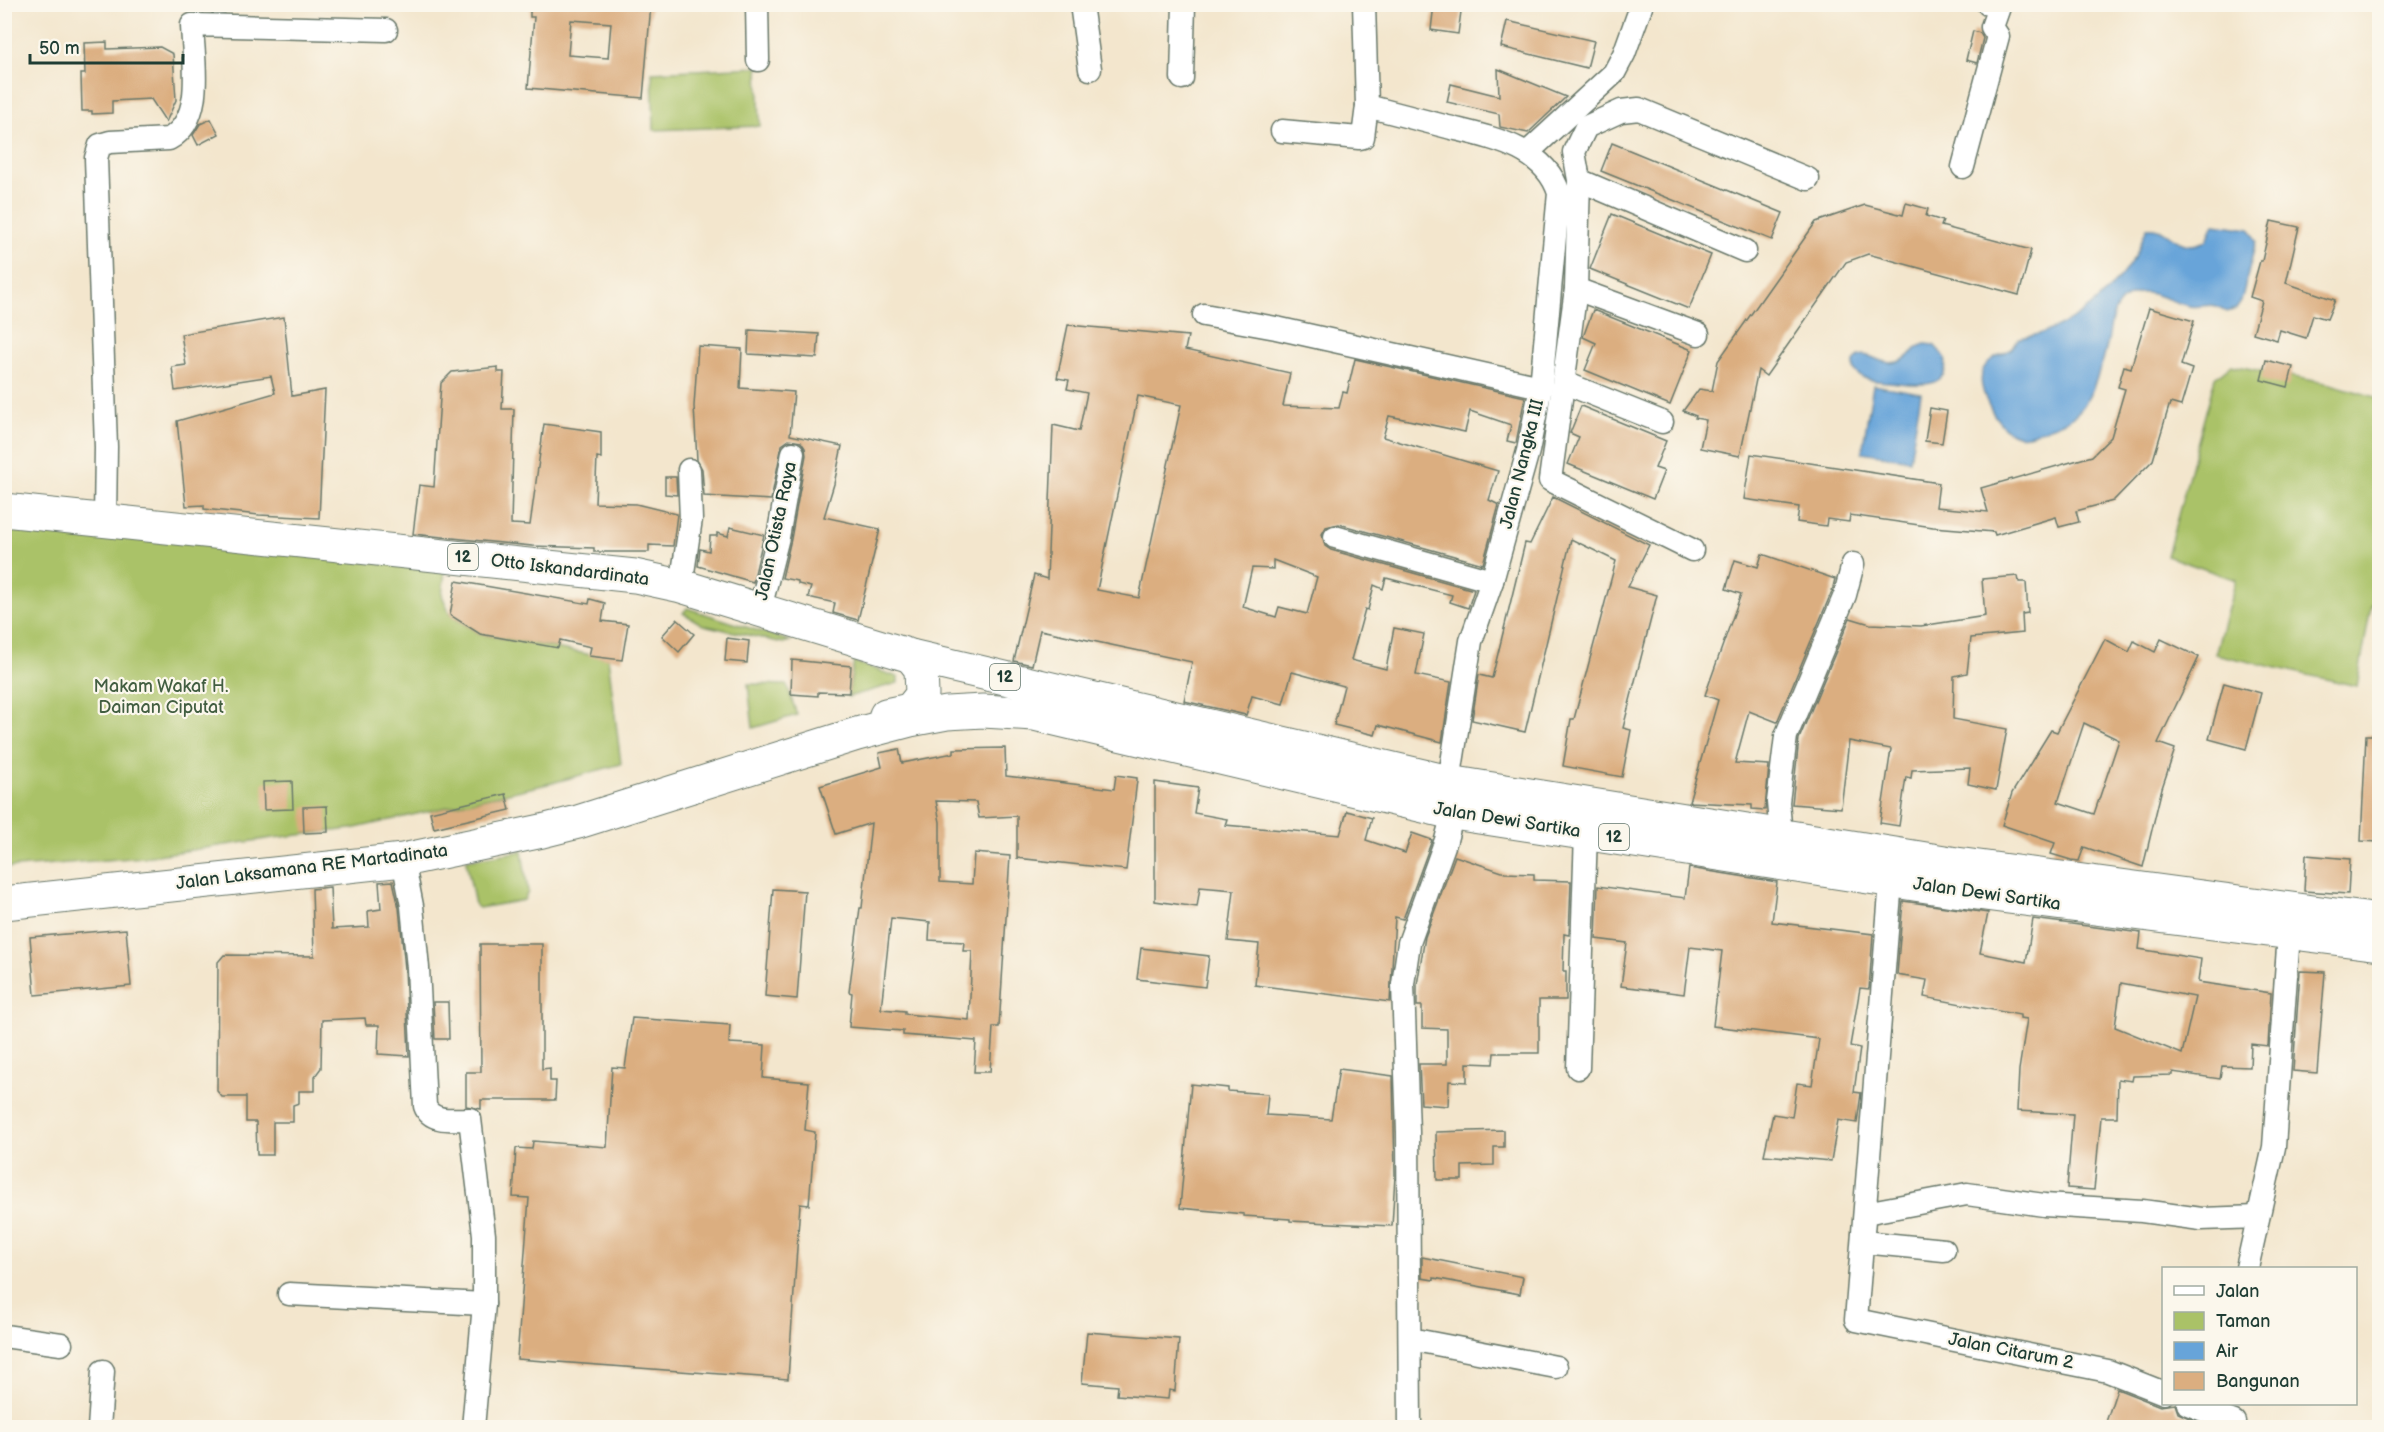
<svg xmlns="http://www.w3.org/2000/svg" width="2384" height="1432" viewBox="0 0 2384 1432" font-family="'Balsamiq Sans',sans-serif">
<rect width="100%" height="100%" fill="#fbf7ec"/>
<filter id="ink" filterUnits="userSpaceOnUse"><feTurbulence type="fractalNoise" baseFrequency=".0167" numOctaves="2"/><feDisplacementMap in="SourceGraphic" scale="12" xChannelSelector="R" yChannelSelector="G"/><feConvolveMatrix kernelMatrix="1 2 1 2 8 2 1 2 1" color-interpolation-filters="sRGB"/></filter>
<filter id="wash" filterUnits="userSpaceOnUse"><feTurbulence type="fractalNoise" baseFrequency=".008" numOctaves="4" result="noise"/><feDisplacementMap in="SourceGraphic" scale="24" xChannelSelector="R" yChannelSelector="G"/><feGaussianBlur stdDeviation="1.35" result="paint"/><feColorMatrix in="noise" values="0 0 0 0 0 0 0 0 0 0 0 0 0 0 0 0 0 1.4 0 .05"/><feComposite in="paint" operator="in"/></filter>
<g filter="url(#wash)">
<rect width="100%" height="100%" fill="#f3e6cd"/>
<g fill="#aac267" stroke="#64804e" stroke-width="1.5">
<path d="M758 67 760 126 654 130 652 72Z"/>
<path d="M2231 365 2330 384 2379 398V606L2371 605 2357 686 2215 654 2236 580 2167 556 2215 378Z"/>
<path d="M5 520 445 571 442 595 450 615 480 634 608 658 621 764 552 783 351 829 273 838 144 857 5 868Z"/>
<path d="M687 608 790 641 783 643 703 625 683 613Z"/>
<path d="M854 662 898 677V683L848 697Z"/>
<path d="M748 684 787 685 797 715 753 728Z"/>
<path d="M522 851 528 892 524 900 479 908 475 905 466 860Z"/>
</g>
<g fill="#67a4d9" stroke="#437086" stroke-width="1.5">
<path d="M2214 224 2250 229 2256 241 2241 302 2236 309 2227 312C2210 299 2206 309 2189 306 2168 302 2149 285 2128 297 2111 307 2111 324 2108 341 2104 359 2092 399 2078 412 2069 422 2050 426 2037 432 2016 441 2005 432 1993 413 1984 398 1973 373 1991 360 1996 355 2005 354 2011 349 2014 346 2016 341 2019 338 2067 332 2108 298 2134 258 2140 249 2142 238 2147 228 2169 224 2178 257 2207 240Z"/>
<path d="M1925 344 1934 345 1945 357C1951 389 1920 385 1898 383 1884 381 1863 383 1854 370V362L1859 356C1872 352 1880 366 1897 362 1910 360 1912 347 1925 344Z"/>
<path d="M1873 385 1921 393 1910 460 1862 452Z"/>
</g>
<g id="blocks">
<g fill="#dbae80" fill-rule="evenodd">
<path d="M530 4H651L643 98 528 88 534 17H530ZM571 20 611 23 608 58 568 55Z"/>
<path d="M1434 4H1462L1458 34 1431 30Z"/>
<path d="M1507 21 1594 41 1587 68 1501 47Z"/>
<path d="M1973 31 1980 33 1983 38 1977 63 1966 60Z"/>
<path d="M107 42V49L160 47 173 54 176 100 166 122 151 99 112 101V113L92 114V111H82L81 74H85L84 43Z"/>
<path d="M1498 69 1566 97 1528 133 1500 127 1499 114 1447 102 1451 84 1499 96Z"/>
<path d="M211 119 219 134 198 145 193 135 200 124Z"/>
<path d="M1612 143 1783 213 1772 240 1601 171Z"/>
<path d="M1906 203 1928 209 1926 216 1943 221 1941 226 2031 250 2019 295 1868 254 1846 262 1766 376 1758 370 1740 456 1700 448 1706 420 1695 418 1696 416 1683 411 1699 389 1712 391 1718 361 1816 222 1865 205 1903 215Z"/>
<path d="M1612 214 1711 255 1689 309 1590 269Z"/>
<path d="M2271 221 2299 227 2286 283 2335 300 2327 319 2313 315 2306 338 2280 330 2277 340 2253 333 2262 301 2250 297 2260 261H2262Z"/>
<path d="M2149 308 2194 321 2181 365 2192 369 2181 406 2170 403 2153 460 2113 501 2076 511 2079 522 2059 527 2056 517 1995 535 1994 532 1933 527 1850 515 1849 522 1827 519 1826 526 1797 522 1799 507 1744 499 1751 454 1939 483 1936 507 1988 512 1981 488 2092 456 2111 437 2125 389 2118 387 2124 366 2131 368Z"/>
<path d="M1593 310 1692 350 1670 405 1585 370 1596 343 1583 337Z"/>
<path d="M284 317 292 396 325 390 319 518 259 515 204 509V505L186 506 177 421 275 393 271 376 175 391 172 367 186 365 181 334Z"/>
<path d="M1068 325 1188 336 1185 350 1290 373 1283 406 1339 408 1343 392 1347 393 1355 359 1525 397 1516 443 1507 441 1511 425 1470 411 1465 432 1389 416 1383 437 1498 471 1489 500 1499 505 1483 564 1339 524 1326 527 1322 534 1325 546 1331 550 1474 590 1468 608 1450 602 1452 595 1386 578 1383 589 1374 585 1368 610 1365 609 1351 660 1386 669 1394 628 1424 634 1416 675 1451 682 1442 742 1378 725 1375 735 1334 725 1344 686 1292 672 1283 704 1252 696 1246 715 1184 701 1192 662 1040 630 1032 665 1014 661 1034 575 1047 579 1053 425 1079 431 1087 393 1067 389 1069 380 1057 378ZM1138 396 1181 405 1139 598 1097 590ZM1273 560 1317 577 1307 614 1279 607 1276 617 1243 607 1252 568 1273 569Z"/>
<path d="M749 330 819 334 817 358 748 354Z"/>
<path d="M698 346 742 349 740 388 794 392 790 435 842 446 834 484 824 517 880 529 858 620 833 613 835 603 808 597 811 587 798 584V581L782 578 791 539 806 455 805 448 801 442 789 440 782 445 771 500 704 496 702 469 697 460 694 406Z"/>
<path d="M2266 360 2293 367 2288 387 2261 380Z"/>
<path d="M498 367V372H504L502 409H514L511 524 530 525 544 424 601 432V458L597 457 595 503 636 504 677 514 673 546 649 545V552H594V548L532 546 413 534 419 485 434 487 441 383 452 372Z"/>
<path d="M1581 406 1666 441 1655 468 1664 471 1653 499 1568 464 1579 437 1570 433Z"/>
<path d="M1930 408 1947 411 1942 443 1925 441Z"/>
<path d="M665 477H676L677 495 665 494Z"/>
<path d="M1553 497 1649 545 1628 587 1657 595 1623 728 1631 730 1622 777 1563 766 1571 719H1574L1616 561 1571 539 1525 732 1472 720 1479 675 1492 678 1525 543 1530 544Z"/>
<path d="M730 527 764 535 753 582 698 566 700 549 709 551 710 536H717V533L728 536Z"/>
<path d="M1762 554 1835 579 1832 591 1777 722 1749 711 1735 763 1769 765 1765 810 1752 809V805L1689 802 1718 700 1705 695 1741 594 1726 589 1735 560 1758 567Z"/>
<path d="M2018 576 2019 582H2026L2028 613 2022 614 2023 633 1971 638 1967 673 1954 676 1953 719 2007 729 1996 790 1968 784 1970 768 1912 770 1911 778 1906 777 1899 826 1880 823 1891 749 1849 741 1841 808 1792 804 1799 739 1850 618 1870 624 1921 626 1985 616 1982 579Z"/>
<path d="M456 581 589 604 590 599 605 603 602 621 628 624 622 660 589 656 591 647 560 640 558 648 480 634 450 615Z"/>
<path d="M677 619 694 634 679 652 662 636Z"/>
<path d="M727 638 749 641 747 663 725 661Z"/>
<path d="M2105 639 2129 652 2134 641 2155 652 2161 639 2199 657 2158 743 2175 749 2162 788 2143 867 2084 847 2079 861 2071 860 2051 854 2055 843 2002 825 2012 793 2051 730 2057 732ZM2084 723 2119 740 2094 814 2058 802Z"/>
<path d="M792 660 851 666 849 693 818 692V696L791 694Z"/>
<path d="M2224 683 2261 693 2246 749 2209 739Z"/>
<path d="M2366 735H2379V842L2361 841Z"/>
<path d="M1005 748 1006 776 1114 789 1116 775 1137 778V780L1126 870 1017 858V816L979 818 976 802 936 801 940 822V882L972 884 974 853 1010 856 999 1027H993L990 1072H974L976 1041 903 1035V1031L849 1027 852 993 849 992 860 908H862L871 823 836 834 820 786 882 767 879 753 899 749 902 763 954 753V749ZM891 918 930 922 929 940 964 942 963 951H972L969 1020 905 1014V1011L881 1009Z"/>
<path d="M292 781 293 809 264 810 263 782Z"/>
<path d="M1155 782 1198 788 1194 813 1227 819 1225 825 1340 835 1347 811 1372 818 1366 840 1405 853 1412 833 1432 840 1403 919 1395 917 1390 1002 1255 985 1259 944 1228 941 1234 890 1200 887 1197 907 1155 901Z"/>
<path d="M506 794 510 810 434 828 430 812Z"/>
<path d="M327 806 328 832 304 833 303 807Z"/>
<path d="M2306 855 2350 859 2348 894 2304 891Z"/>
<path d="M1455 856 1505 873 1534 874V880L1571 881 1569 935 1564 934 1563 971H1566V1000H1539V1053H1494L1493 1064 1467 1063V1082L1449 1081 1448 1106 1421 1104 1419 1064H1447V1029L1422 1028V1006H1417V985L1425 937Z"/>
<path d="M1689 868 1777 882 1772 922 1873 934 1869 989 1860 988 1850 1046 1860 1048 1854 1092 1861 1093 1857 1123 1838 1120 1831 1161 1764 1155 1773 1114 1792 1117 1797 1083 1812 1085 1819 1039 1713 1026 1722 951 1690 947 1684 994 1621 986 1627 943 1596 939 1598 886 1685 898Z"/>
<path d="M393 881 399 908 405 969 409 1056 378 1054 379 1025H366L365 1018 322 1020 321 1068 315 1076V1091H299V1103L293 1105V1122H273V1155H257L256 1122H246V1097H222L217 1091 218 962 224 955 314 956 312 889 330 887 332 929 369 927 368 911 381 909 379 882Z"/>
<path d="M773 889 805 891 797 999 765 996Z"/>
<path d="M1903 901 1988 913 1980 953 2026 962 2033 919 2141 933 2139 949 2201 959 2198 982 2271 993 2268 1046 2251 1044 2250 1067 2222 1066 2220 1079 2173 1072V1075L2133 1076 2132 1081 2118 1079 2117 1117H2101L2094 1190 2067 1188 2073 1114 2017 1111 2019 1070 2027 1019 2020 1018V1015L1924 997 1927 980 1897 975ZM2121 983 2195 997 2182 1054 2115 1027Z"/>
<path d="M126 929 131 986 35 995 30 937Z"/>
<path d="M480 944H542V1069L550 1068V1081H556L555 1100H481V1109L466 1106V1072H481Z"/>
<path d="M1141 948 1209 956 1205 987 1137 979Z"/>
<path d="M2300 971 2325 972 2317 1073 2293 1071Z"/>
<path d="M433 1002H448L449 1039H435Z"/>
<path d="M632 1018 730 1025 729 1043 765 1045 763 1078 809 1082 805 1130 815 1132 809 1205 800 1204 788 1379 517 1359 529 1198 513 1197 516 1148 532 1149 533 1141 607 1147 612 1067 625 1068Z"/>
<path d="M1339 1069 1393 1076 1395 1176 1392 1226 1290 1221V1219L1244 1216V1214L1180 1208 1191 1084 1228 1088V1091L1268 1094 1266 1115 1331 1119Z"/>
<path d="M1504 1130V1147H1494V1165L1462 1166V1180H1437L1436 1132Z"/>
<path d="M1422 1257 1523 1277 1520 1294 1434 1278V1280L1422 1278Z"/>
<path d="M1087 1332 1179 1339 1175 1391 1169 1390 1168 1399 1117 1395 1118 1386 1082 1383Z"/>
<path d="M2117 1389 2160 1406 2175 1404 2178 1413 2200 1423 2198 1428H2104Z"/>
</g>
</g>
</g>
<g filter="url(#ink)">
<use href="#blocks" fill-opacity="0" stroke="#69786a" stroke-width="1.5"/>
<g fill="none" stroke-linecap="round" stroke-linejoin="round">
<g stroke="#69786a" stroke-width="25">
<g id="minor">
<path d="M757 4 758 60"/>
<path d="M1081 4 1090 69"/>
<path d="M1182 78 1184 4"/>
<path d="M1367 106C1393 113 1418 119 1444 126 1486 137 1544 145 1559 193L1541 387 1528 451 1492 581 1471 641 1449 782"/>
<path d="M1282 131 1359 138 1363 137 1367 106 1364 4"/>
<path d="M1527 153 1614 73 1624 54 1642 4"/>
<path d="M1963 167 1998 36 1992 27 1999 7 1988 4"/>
<path d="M1579 180 1745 251"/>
<path d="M1576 289 1698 334"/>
<path d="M1204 315 1276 328 1541 387"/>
<path d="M1565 383 1662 422"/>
<path d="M105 521 106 447 96 158 100 145 110 142 169 139C206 118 193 60 192 25L386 30"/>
<path d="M1335 537 1492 581"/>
<path d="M1692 550 1550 480 1576 289 1579 180 1574 152 1586 127 1621 111 1639 109 1808 179"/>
<path d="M681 586 691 519 689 470"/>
<path d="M760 609 778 537 793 453"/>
<path d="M1781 835 1778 802 1786 736 1845 595 1853 564"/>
<path d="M403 860 412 906 418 968 425 1106C431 1123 454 1119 470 1119L484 1235V1304L473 1428"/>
<path d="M1891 881 1856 1320 2108 1371 2164 1393"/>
<path d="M1578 1068 1586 833"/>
<path d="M1865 1213 1967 1194 2044 1205 2142 1211 2201 1219 2258 1217"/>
<path d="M1863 1242 1944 1250"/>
<path d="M2247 1268 2274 1147 2289 933"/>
<path d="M289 1294 484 1304"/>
<path d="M4 1336 61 1344"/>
<path d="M1410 1339 1556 1367"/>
<path d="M2188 1404 2234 1422"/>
<path d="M99 1428 103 1371"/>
<path d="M1410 1428 1408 1132 1403 984 1409 943 1446 840 1453 813"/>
</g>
</g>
<g stroke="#69786a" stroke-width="35">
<g id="trunk">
<path d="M4 510 635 576 681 586 911 656 1449 782 1957 864 2380 921"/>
<path d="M886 715 910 710 922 695 921 669 911 656"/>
<path d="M4 903 403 860 542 831 578 822 857 734 910 720 947 713 983 711 1034 714 1453 813 1953 890 2380 944"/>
</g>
</g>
<use href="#minor" stroke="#fff" stroke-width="22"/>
<use href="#trunk" stroke="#fff" stroke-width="33"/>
</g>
</g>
<g text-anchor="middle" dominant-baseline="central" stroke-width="4.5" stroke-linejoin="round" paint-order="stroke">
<g fill="#fbf7ec" stroke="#61756b" stroke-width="1.5">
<rect x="448" y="544" width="30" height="26" rx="4.5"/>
<rect x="990" y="664" width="30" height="26" rx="4.5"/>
<rect x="1599" y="824" width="30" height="26" rx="4.5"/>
</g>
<g font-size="16" font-weight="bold" fill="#1f3d34">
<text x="463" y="557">12</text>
<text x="1005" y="677">12</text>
<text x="1614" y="837">12</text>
</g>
<g font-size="18" fill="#1f3d34" stroke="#fbf7ec">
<text transform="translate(1522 464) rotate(-76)">Jalan Nangka III</text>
<text transform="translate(776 531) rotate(-78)">Jalan Otista Raya</text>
<text transform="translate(570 570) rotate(7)">Otto Iskandardinata</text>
<text transform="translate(1507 820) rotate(9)">Jalan Dewi Sartika</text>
<text transform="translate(312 867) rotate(-7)">Jalan Laksamana RE Martadinata</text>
<text transform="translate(1987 894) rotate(8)">Jalan Dewi Sartika</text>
<text transform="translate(2011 1351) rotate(11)">Jalan Citarum 2</text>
</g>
<g font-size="18" fill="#425e41" stroke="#fbf7ec">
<text x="161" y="686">Makam Wakaf H.<tspan x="161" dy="21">Daiman Ciputat</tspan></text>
</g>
</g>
<rect width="2384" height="1432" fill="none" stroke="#fbf7ec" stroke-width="24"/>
<rect x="2162" y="1267" width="195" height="138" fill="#fbf7ec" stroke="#a3ada2" stroke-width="1.5"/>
<rect x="2174" y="1286" width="30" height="9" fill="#ffffff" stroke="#a3ada2" stroke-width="1.5"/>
<text x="2216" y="1297" font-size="18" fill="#1f3d34">Jalan</text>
<rect x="2174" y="1312" width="30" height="18" fill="#aac267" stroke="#a3ada2" stroke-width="1.5"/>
<text x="2216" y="1327" font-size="18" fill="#1f3d34">Taman</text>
<rect x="2174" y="1342" width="30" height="18" fill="#67a4d9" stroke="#a3ada2" stroke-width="1.5"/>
<text x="2216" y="1357" font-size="18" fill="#1f3d34">Air</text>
<rect x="2174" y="1372" width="30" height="18" fill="#dbae80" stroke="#a3ada2" stroke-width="1.5"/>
<text x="2216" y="1387" font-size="18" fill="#1f3d34">Bangunan</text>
<path d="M30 54v9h153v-9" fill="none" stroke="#1f3d34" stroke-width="3"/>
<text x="39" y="54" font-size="18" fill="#1f3d34" stroke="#fbf7ec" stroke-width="4.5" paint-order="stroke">50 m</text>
</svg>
